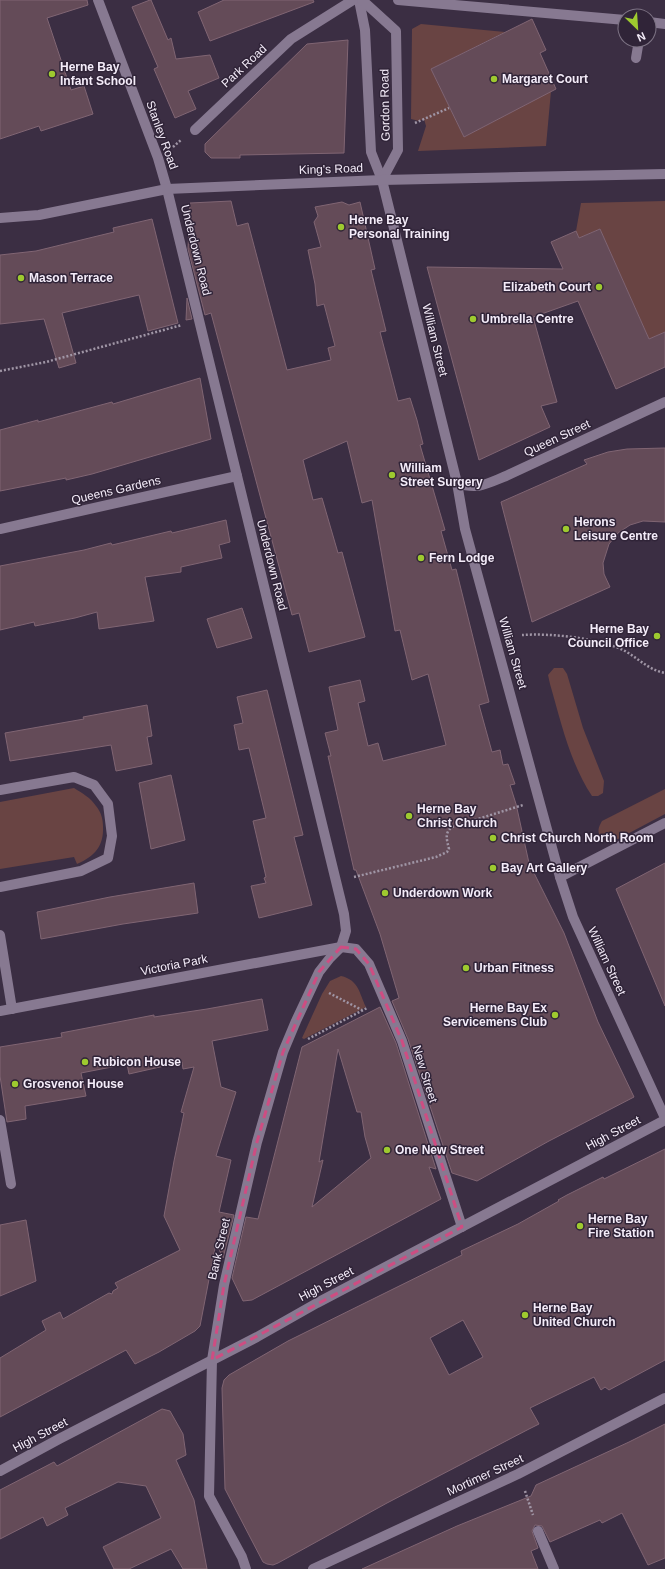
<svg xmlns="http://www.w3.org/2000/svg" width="665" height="1569" viewBox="0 0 665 1569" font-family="Arial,sans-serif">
<rect width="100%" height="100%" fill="#3b2e43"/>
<g fill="#694443">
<path d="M421 24 505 32 431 69 464 137 551 91 546 146 418 151 426 126 424 119 419 121 411 119 412 29Z"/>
<path d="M665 201V332L649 339 600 229 579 238 576 231 581 203Z"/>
<path d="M554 668H563L567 674 583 728 604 781 603 793 598 796H592C570 763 561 722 550 684L548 675Z"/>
<path d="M74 788C82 793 91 798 96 806 101 812 103 819 103 826 104 846 95 856 77 864L74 857 0 869V802Z"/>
<path d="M665 789V814L618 839 608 841 601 839C597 831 598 828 602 821Z"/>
<path d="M341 976C359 980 359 993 366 1007L304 1039 302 1038 322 994 330 981Z"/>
</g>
<g fill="#644b58" stroke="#806573" fill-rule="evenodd">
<path d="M0 0H87L88 5 47 18 71 90 84 86 93 114 41 131 39 126 0 139Z"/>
<path d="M150 0H151L168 40 171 38 176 59 210 55 219 78 188 91 196 109 175 118 154 69 158 67 132 7Z"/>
<path d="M224 0H313L314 2 210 41 198 12Z"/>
<path d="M532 19 546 50 540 53 556 89 464 137 431 69Z"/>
<path d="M348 40 344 153 240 155V158H211L205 152V144L307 44Z"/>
<path d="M231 201 237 226 248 223 287 370 331 360 328 348 335 346 324 304 317 306 315 284 308 250 321 247 314 222 318 216 315 207 342 202 349 205 360 202 375 269 371 270 386 331 380 332 398 401 410 398 417 420 423 444 420 445 445 530 441 531 452 570 456 569 489 702 479 705 492 752 500 750 503 765 508 764 515 784 510 785 516 804 529 863 564 933 598 1022 634 1097 549 1141 477 1181 452 1173 408 1039 392 1001 399 998 380 934 356 870H354L328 756H331L325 733 338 730 329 687 360 680 365 701 358 703 368 746 378 743 383 761 446 745 428 674 412 680 400 630 395 631 372 500 362 503 347 441 303 460 313 500 322 498 338 553 342 552 365 637 309 652 299 613 292 615 211 313 205 315 188 249 190 203Z"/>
<path d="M152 219 178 323 148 331 139 295 62 313 76 363 59 368 44 319 0 324V255L36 251 114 232 113 228Z"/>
<path d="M600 229 649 339 665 332V367L616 389 578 301 533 317 557 402 541 406 550 427 479 460 427 267 563 269 551 242 576 231 579 238Z"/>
<path d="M187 298 192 319 186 320Z"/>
<path d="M200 378 211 439 92 474 66 480V478L0 491V430L38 420V422L112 402 113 404Z"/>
<path d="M665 448V522L643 521 630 525 618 533 609 544 603 563 604 574 610 587 532 622 501 502 587 464 584 460 608 452 627 449Z"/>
<path d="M226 520 230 542 219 545 222 558 181 567V572L145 577 154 621 99 629 97 612 75 618 35 626 34 622 0 630V566L84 550 111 543 112 545 171 531 172 533Z"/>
<path d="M242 608 252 638 217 648 207 619Z"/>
<path d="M267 690 303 835 294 837 312 905 259 918 251 886 266 883 264 878 266 877 253 821 266 818 249 748 239 750 234 725 243 723 237 697Z"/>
<path d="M147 705 152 736 147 737 152 764 116 771 111 745 10 761 5 733 84 719 83 717Z"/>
<path d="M171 775 185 840 151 849 139 783Z"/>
<path d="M665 863V1006L616 889Z"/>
<path d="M194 883 198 913 123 924 41 939 37 912 110 897Z"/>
<path d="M262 999 268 1030 212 1041 221 1087 236 1092 216 1156 231 1160 219 1212 234 1215 223 1258 216 1243 200 1326 195 1331 159 1352 135 1364 126 1350 0 1417V1358L46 1330 42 1321 60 1312 63 1319 109 1293 112 1294 113 1291 118 1288 115 1283 180 1250 164 1216 174 1161 184 1113 181 1112 194 1067 183 1069 182 1062 129 1074 127 1064 81 1073 86 1096 25 1106 26 1119 7 1122 0 1076V1047L62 1037 61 1033 154 1015V1017L207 1009Z"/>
<path d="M380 1007 396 1043 436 1169 429 1167 441 1199 252 1300 243 1301 232 1278 246 1217 258 1219 302 1047ZM338 1049 357 1112H361L365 1137 371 1158 312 1207 323 1160 319 1162Z"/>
<path d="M665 1149V1360L609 1390 605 1387 601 1390 594 1377 530 1408 539 1424 529 1429 387 1503 278 1563 273 1565 267 1564 263 1562 225 1489 222 1388 224 1380 229 1375 288 1341 462 1255 461 1251 518 1224 559 1201 558 1200 567 1195 603 1177 604 1179ZM463 1320 483 1357 449 1375 430 1338Z"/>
<path d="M26 1220 36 1281 0 1296V1225Z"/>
<path d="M162 1409 170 1411 183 1434 186 1455 176 1460 194 1500 207 1569H183L171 1549 129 1569H114L103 1547 161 1518 146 1486 118 1482 65 1508 68 1515 47 1526 43 1517 0 1539V1490L54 1462 57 1466Z"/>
<path d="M665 1424V1558L648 1565 622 1513 602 1523 600 1520 550 1542 542 1526 535 1525 532 1531 538 1548 531 1551 538 1569H362L457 1526 531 1496 536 1485 629 1442Z"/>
</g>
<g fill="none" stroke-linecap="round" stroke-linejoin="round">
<g stroke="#a096a6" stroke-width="2.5" stroke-dasharray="2 2" stroke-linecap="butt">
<path d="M415 123 449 108"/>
<path d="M173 147 181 140"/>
<path d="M0 371 46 362 182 325"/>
<path d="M522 635C551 633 599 638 625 651 639 659 649 670 665 673"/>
<path d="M354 877 436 857 447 852 449 849C447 840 444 833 452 827L523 805"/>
<path d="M329 993 362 1010"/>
<path d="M308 1039 367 1008"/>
<path d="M525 1491 533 1515"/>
</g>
<g stroke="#877991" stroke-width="10">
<path d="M636 58 639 40"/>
<path d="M0 1120 11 1184"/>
</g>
<g stroke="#877991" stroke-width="10">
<path d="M212 1360 209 1496 242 1557 246 1569"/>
<path d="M313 1569 518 1474 665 1398"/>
</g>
<g stroke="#877991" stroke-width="10">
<path d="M98 0 158 158 167 189 344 914 346 931 341 947"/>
<path d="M359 0 365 30 371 152 382 180 457 483 465 529 560 877 573 917 665 1118"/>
<path d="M362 0 396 31 398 150 382 180"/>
<path d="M398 0 625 20"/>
<path d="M649 22 665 24"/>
<path d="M195 130 291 39 353 0"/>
<path d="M457 483C478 490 486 484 506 476L665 402"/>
<path d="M0 529 237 476"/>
<path d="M0 790 74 777 94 785 108 804 112 836 108 858 81 871 0 887"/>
<path d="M560 877 665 823"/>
<path d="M0 935 12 1009"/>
<path d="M0 1011 341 947 356 949 369 964 402 1041 462 1227"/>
<path d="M212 1360 224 1285 257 1142 283 1052 296 1021 319 972 330 958 341 947"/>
<path d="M538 1531 554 1569"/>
</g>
<path stroke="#877991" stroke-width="10" d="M0 218 39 215 167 189 382 180 665 174"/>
<path stroke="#877991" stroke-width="10" d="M0 1471 59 1439 257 1337 317 1303 665 1120"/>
</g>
<path fill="none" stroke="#ce4d82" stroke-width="3" stroke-dasharray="8 5" stroke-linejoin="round" d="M341 947 356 949 369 964 402 1041 462 1227 212 1360 224 1285 257 1142 283 1052 319 972Z"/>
<g fill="#9eca2f" stroke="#302438" stroke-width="1.5">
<circle cx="52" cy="74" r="4"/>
<circle cx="494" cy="79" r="4"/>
<circle cx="341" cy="227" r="4"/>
<circle cx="21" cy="278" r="4"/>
<circle cx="599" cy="287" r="4"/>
<circle cx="473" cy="319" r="4"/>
<circle cx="392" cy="475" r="4"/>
<circle cx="566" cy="529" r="4"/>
<circle cx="421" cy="558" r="4"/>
<circle cx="657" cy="636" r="4"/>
<circle cx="409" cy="816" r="4"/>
<circle cx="493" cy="838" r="4"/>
<circle cx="493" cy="868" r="4"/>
<circle cx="385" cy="893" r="4"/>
<circle cx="466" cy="968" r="4"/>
<circle cx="555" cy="1015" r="4"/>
<circle cx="85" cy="1062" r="4"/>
<circle cx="15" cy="1084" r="4"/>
<circle cx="387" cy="1150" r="4"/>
<circle cx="580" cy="1226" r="4"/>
<circle cx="525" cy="1315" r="4"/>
</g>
<g text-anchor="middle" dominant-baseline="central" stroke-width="3" stroke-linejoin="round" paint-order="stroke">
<g font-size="12" fill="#f4ecf9" stroke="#302438">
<text transform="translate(244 66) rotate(-43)">Park Road</text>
<text transform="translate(385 105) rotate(-91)">Gordon Road</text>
<text transform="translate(162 135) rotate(70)">Stanley Road</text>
<text transform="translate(331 169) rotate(-2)">King's Road</text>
<text transform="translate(196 250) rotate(76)">Underdown Road</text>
<text transform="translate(435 340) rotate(76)">William Street</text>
<text transform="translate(557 438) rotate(-25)">Queen Street</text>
<text transform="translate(116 490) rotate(-13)">Queens Gardens</text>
<text transform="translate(272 565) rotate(76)">Underdown Road</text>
<text transform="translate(513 653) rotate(74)">William Street</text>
<text transform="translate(607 961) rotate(65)">William Street</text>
<text transform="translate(174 965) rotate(-11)">Victoria Park</text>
<text transform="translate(425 1074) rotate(73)">New Street</text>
<text transform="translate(613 1133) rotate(-28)">High Street</text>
<text transform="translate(219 1249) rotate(-77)">Bank Street</text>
<text transform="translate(326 1284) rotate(-28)">High Street</text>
<text transform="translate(40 1435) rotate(-28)">High Street</text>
<text transform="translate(485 1475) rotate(-25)">Mortimer Street</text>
</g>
<g font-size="12" font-weight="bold" fill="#f4ecf9" stroke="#302438" text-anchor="start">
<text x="60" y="67">Herne Bay<tspan x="60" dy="14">Infant School</tspan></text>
<text x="502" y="79">Margaret Court</text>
<text x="349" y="220">Herne Bay<tspan x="349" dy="14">Personal Training</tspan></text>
<text x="29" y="278">Mason Terrace</text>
<text x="591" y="287" text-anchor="end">Elizabeth Court</text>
<text x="481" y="319">Umbrella Centre</text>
<text x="400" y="468">William<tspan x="400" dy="14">Street Surgery</tspan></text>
<text x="574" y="522">Herons<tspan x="574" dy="14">Leisure Centre</tspan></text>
<text x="429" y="558">Fern Lodge</text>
<text x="649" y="629" text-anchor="end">Herne Bay<tspan x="649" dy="14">Council Office</tspan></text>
<text x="417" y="809">Herne Bay<tspan x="417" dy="14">Christ Church</tspan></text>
<text x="501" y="838">Christ Church North Room</text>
<text x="501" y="868">Bay Art Gallery</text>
<text x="393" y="893">Underdown Work</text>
<text x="474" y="968">Urban Fitness</text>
<text x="547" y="1008" text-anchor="end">Herne Bay Ex<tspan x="547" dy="14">Servicemens Club</tspan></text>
<text x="93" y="1062">Rubicon House</text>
<text x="23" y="1084">Grosvenor House</text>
<text x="395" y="1150">One New Street</text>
<text x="588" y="1219">Herne Bay<tspan x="588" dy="14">Fire Station</tspan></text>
<text x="533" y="1308">Herne Bay<tspan x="533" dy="14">United Church</tspan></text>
</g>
</g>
<g transform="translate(637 28) rotate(155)"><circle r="19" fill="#302438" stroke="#7e7485"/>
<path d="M0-3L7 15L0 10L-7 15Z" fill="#9eca2f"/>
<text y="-6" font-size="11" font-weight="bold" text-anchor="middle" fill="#f4ecf9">N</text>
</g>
</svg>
